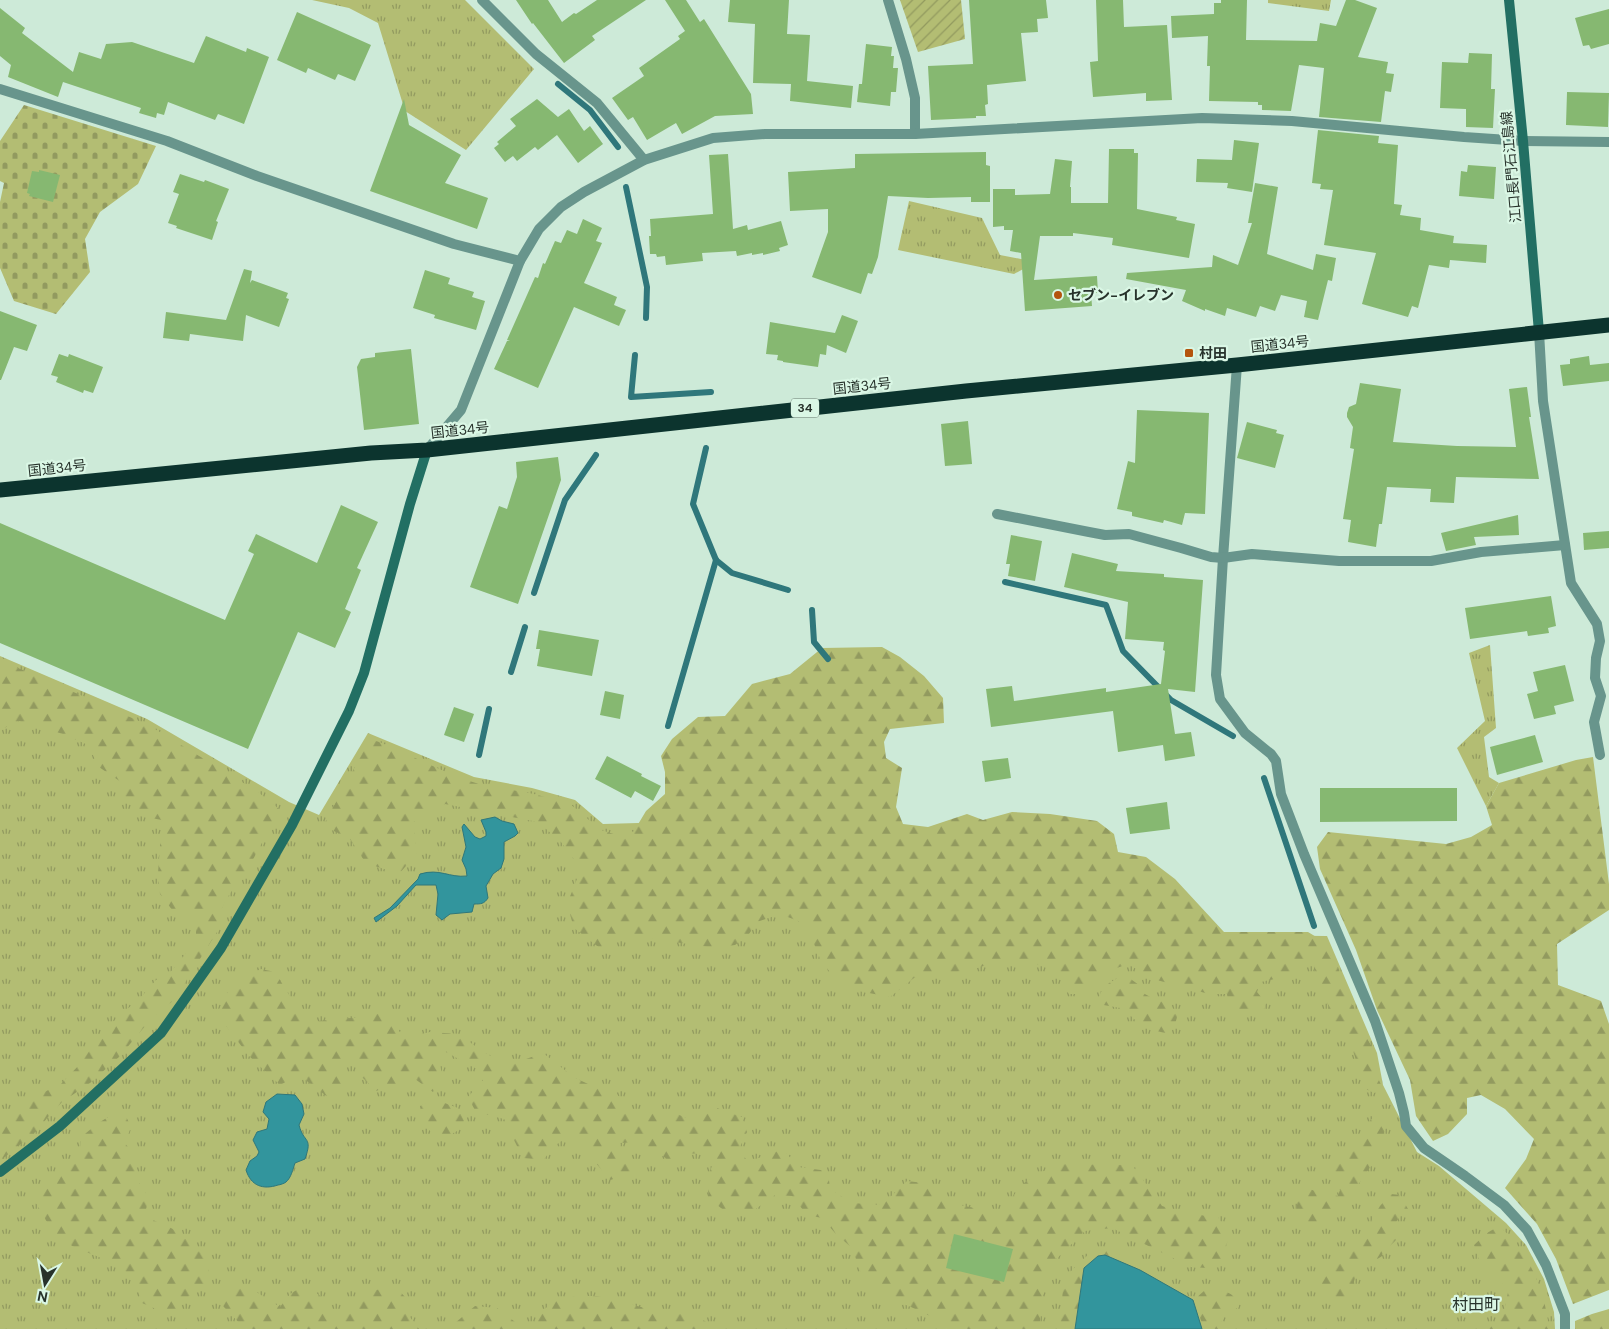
<svg xmlns="http://www.w3.org/2000/svg" width="1609" height="1329" viewBox="0 0 1609 1329" font-family="'DM Sans','Noto Sans JP',sans-serif">
<defs>
<pattern id="grass-tufts" width="24" height="20" patternUnits="userSpaceOnUse" patternTransform="scale(1.25)"><rect width="24" height="20" fill="#b3bd73"/><path d="M3 7l-1-3M5 7V3M7 7l1-3M15 17l-1-3M17 17v-4M19 17l1-3" fill="none" stroke="#929a5f"/></pattern>
<pattern id="forest-firs" width="22" height="20" patternUnits="userSpaceOnUse" patternTransform="scale(1.25)"><rect width="22" height="20" fill="#b3bd73"/><path d="M5 1l3.5 6h-7zM16 11l3.5 6h-7z" fill="#929a5f"/></pattern>
<pattern id="cemetery-stones" width="16" height="16" patternUnits="userSpaceOnUse" patternTransform="scale(1.25)"><rect width="16" height="16" fill="#b3bd73"/><path d="M2 7V4a2 2 0 0 1 4 0v3zM10 15v-3a2 2 0 0 1 4 0v3z" fill="#929a5f"/></pattern>
<pattern id="garden-furrows" width="10" height="10" patternUnits="userSpaceOnUse" patternTransform="scale(1.25)"><rect width="10" height="10" fill="#b3bd73"/><path d="M-1 1l2-2M0 10L10 0M9 11l2-2" fill="none" stroke="#929a5f"/></pattern>
</defs>
<rect width="100%" height="100%" fill="#cdead8"/>
<g fill="url(#grass-tufts)">
<path d="M312 0H465L534 69 466 150 405 111 378 23 349 8Z"/>
<path d="M1268 0H1331L1329 11 1268 3Z"/>
<path d="M909 201 982 218 1000 255 1036 262 1014 274 898 250Z"/>
<path d="M1490 645 1496 728 1484 737 1489 777 1499 783 1486 806 1457 748 1485 721 1469 653Z"/>
<path d="M0 656 147 719 289 802 319 815 368 733 474 777 532 788 575 800 603 824 708 821 1221 935 1327 936 1377 1053 1383 1085 1417 1152 1439 1166 1506 1223 1526 1245 1544 1279 1554 1312 1555 1329H0Z"/>
</g>
<g fill="url(#forest-firs)">
<path d="M882 647 900 657 924 676 943 698 944 723 890 729 884 742 886 758 902 768 896 807 903 824 928 827 967 814 983 820 1012 812 1050 814 1097 821 1114 834 1118 852 1146 857 1175 879 1224 932H1308L1323 941 1338 969 1362 1030 1375 1052 1378 1078 1382 1087 1374 1093 1366 1089 1352 1048 1331 1021 1327 1000 1317 981 1313 958 1301 973 1261 982 1257 992 1266 1003 1263 1011 1246 1015 1230 1013 1227 994H1209L1153 979 1128 964 1100 974 1081 994H1069L1059 975 1042 965 1005 959 971 970 914 978 890 997 843 988 821 961 806 924 780 914 757 922 749 934 735 945 714 948 629 935 601 949 574 928 567 904 581 869 561 842 538 822 445 804 413 822 417 853 399 874 366 863 349 838 323 826 370 739 382 743 457 777 479 784 534 794 570 804 601 830 623 837 634 831 646 811 665 794V772L661 756 672 739 698 717 725 716 752 684 790 674 822 648Z"/>
<path d="M0 661 33 674 150 726 258 792 279 809C270 826 262 844 252 861 238 885 217 903 217 932L174 1000 152 1018 119 1057 90 1083 62 1102 47 1118 39 1129 0 1161V1132L15 1111 40 1094 61 1084 80 1064 104 1030 142 996 156 980 169 974 196 941V925L194 911H173L160 894 158 873 162 820 140 816 124 797 121 782 99 767 88 745 63 734 19 721 0 730Z"/>
<path d="M1593 757 1609 884V910L1557 944 1558 985 1601 1001 1609 1024V1290L1573 1304 1556 1259 1537 1224 1505 1188 1526 1159 1534 1139 1505 1109 1481 1095 1467 1098V1114L1448 1134 1433 1141 1416 1116 1410 1080 1377 1010 1356 950 1320 869 1317 847 1328 832 1446 844 1471 837 1492 825 1486 806 1499 783 1576 760Z"/>
<path d="M261 969 275 972 296 1006 318 1021 362 1017 386 1012 404 1038 430 1032 459 1034 483 1052 509 1065 543 1053 575 1078 597 1088 616 1093 633 1114 670 1111 689 1119 717 1108 742 1117 747 1132 739 1149 748 1162 783 1149 798 1167 828 1171 830 1189 852 1203 882 1205 907 1181 940 1185 950 1203 999 1213 1024 1183 1056 1164 1132 1165 1162 1206 1190 1214 1218 1217 1229 1236 1222 1261 1207 1268 1191 1267 1112 1228 1085 1231 1046 1269 1039 1329H958L956 1325 930 1316 911 1307 888 1298 862 1276 852 1248 835 1233 822 1218 807 1215 792 1196 775 1195 753 1211 745 1215 725 1211 709 1199 707 1179 712 1166 703 1153 685 1154 669 1160 639 1142 620 1143 627 1160 631 1174 610 1180 571 1133 556 1145 543 1160 523 1158 513 1138 508 1121 493 1115 477 1114 468 1097 483 1080 479 1070 444 1051 439 1062 442 1073 433 1092 415 1079 405 1084 397 1091 384 1088 376 1091 359 1074 351 1055 342 1064 347 1079 338 1091 329 1098 299 1075 280 1085 249 1056 217 1014 233 981Z"/>
<path d="M1125 975 1139 985 1143 993 1156 1000 1168 1003 1178 1014 1175 1024 1166 1033C1149 1030 1135 1024 1126 1009L1098 1004C1100 986 1109 982 1125 975Z"/>
<path d="M434 1099 458 1108 464 1121 457 1131 439 1141 423 1123 420 1106Z"/>
<path d="M123 1110 131 1127 125 1143 136 1158V1178L149 1198 145 1213 153 1220 173 1229 196 1246 209 1265 207 1283 190 1296 179 1301 176 1311 165 1313 142 1303C140 1297 139 1290 136 1285 122 1259 90 1257 67 1243 52 1234 45 1218 36 1203L43 1188 80 1152 81 1138C94 1125 106 1117 123 1110Z"/>
<path d="M1375 1115 1385 1117 1387 1124 1375 1160 1343 1207 1334 1213 1325 1222 1314 1225 1297 1217V1202L1308 1189 1338 1196 1340 1190 1328 1177 1326 1161 1342 1155Z"/>
<path d="M1391 1194 1400 1195 1408 1209C1396 1219 1393 1223 1398 1238L1390 1246 1384 1245 1382 1256 1373 1262 1362 1265 1356 1274 1353 1285 1343 1300 1332 1303 1316 1293V1277L1333 1274 1338 1256 1355 1240 1370 1223 1380 1206Z"/>
<path d="M1499 1226C1529 1252 1545 1290 1549 1329H1488L1503 1317 1508 1292 1499 1278 1484 1274 1474 1245 1487 1233Z"/>
<path d="M1105 1248 1121 1255 1127 1272 1089 1280 1076 1298 1087 1325 1093 1329H1060L1063 1287 1066 1276 1092 1251Z"/>
<path d="M219 1284H244L280 1307 290 1294 305 1285 323 1298 337 1315 354 1309 374 1291 393 1284 405 1297 406 1312 419 1329H245L223 1306Z"/>
<path d="M1204 1291C1221 1291 1233 1288 1239 1307L1224 1315 1219 1329H1204L1197 1309V1297Z"/>
<path d="M580 1296H597L661 1312 697 1316 717 1329H537L538 1316 555 1299Z"/>
<path d="M475 1306 497 1308 519 1325 521 1329H448Z"/>
<path d="M1609 1309V1329H1575V1321L1592 1314Z"/>
</g>
<path fill="url(#cemetery-stones)" d="M24 105 156 146 138 184 100 212 85 239 90 272 56 314 14 301 0 268V202L4 183 0 181V141Z"/>
<path fill="url(#garden-furrows)" d="M900 0H961L965 39 918 52Z"/>
<g fill="#32959d" stroke="#2f777b">
<path d="M495 817 502 821 514 824 518 833 515 836 504 842V859L501 868 493 874 486 886 488 898C484 904 481 904 474 904L472 912 450 914 442 920 436 915 438 894 436 885H416L397 906 376 922 374 918 390 908 418 879 420 874C440 868 449 878 467 876L466 869 462 860 466 847 462 827 464 824 475 837 480 839 486 836V832L481 820Z"/>
<path d="M277 1094 295 1095 302 1104 304 1114 299 1125C304 1144 313 1136 305 1159L295 1163C293 1169 291 1178 286 1182 285 1183 280 1185 278 1185 263 1190 251 1186 246 1170L250 1161 257 1156 259 1152 253 1140 257 1132 267 1129 269 1119 263 1112 266 1102Z"/>
<path d="M1105 1255 1140 1270 1193 1300 1202 1329H1075L1084 1268 1098 1256Z"/>
</g>
<g fill="none" stroke-linecap="round" stroke-linejoin="round">
<g stroke="#2f777b" stroke-width="6">
<path d="M558 84 590 110 618 147"/>
<path d="M626 187 647 287 646 318"/>
<path d="M635 355 631 397 711 392"/>
<path d="M706 448 693 504 716 560 732 573 788 590"/>
<path d="M1005 582 1106 605 1123 651 1171 700 1233 736"/>
<path d="M534 593 565 500 596 455"/>
<path d="M812 610 814 642 828 659"/>
<path d="M511 672 525 627"/>
<path d="M668 726 716 560"/>
<path d="M479 755 489 709"/>
<path d="M1264 778 1314 926"/>
</g>
</g>
<g fill="#86b871">
<path d="M516 0H548L562 22 574 13 576 14 597 0H646L592 36 595 40 564 63 533 23 532 24Z"/>
<path d="M665 0H686L700 22 704 19 751 94 753 114 715 116 682 134 676 123 647 140 633 117 628 120 612 98 644 76 639 68 680 39 678 36 685 31Z"/>
<path d="M730 0H789L787 34 810 35 807 81 853 86 851 108 790 101 791 84 753 83 755 24 728 22Z"/>
<path d="M969 0H1046L1048 18 1037 19 1038 32 1021 33 1026 81 987 85 988 104 985 105 986 116H976V118L931 120 928 66 973 64Z"/>
<path d="M1096 0H1123L1124 27 1167 25 1172 100 1146 101V93L1093 97 1090 62 1098 61Z"/>
<path d="M1221 0H1247L1246 40 1317 41 1320 23 1336 26 1346 0H1355L1377 8 1358 57 1388 62 1386 73 1394 74 1391 92 1385 91 1381 122 1319 117 1324 68 1299 65 1291 111 1262 110V105H1258V102L1209 101 1210 66H1207L1208 36 1172 38 1171 16 1214 14V3H1221Z"/>
<path d="M0 8 25 28 22 33 73 72 79 52 101 59 106 44 132 42 194 63 206 36 246 52 247 48 269 57 244 124 218 114 215 120 168 102 164 115 157 113 156 118 139 113 141 108 63 82 58 97 8 77 11 65 0 56Z"/>
<path d="M1609 9V44L1591 49 1589 45 1583 46 1575 18Z"/>
<path d="M297 12 371 45 355 81 338 74 335 80 308 68 306 73 277 60Z"/>
<path d="M866 44 892 47 891 56H894L893 68H898L896 92H891L890 106 857 102 859 84H862Z"/>
<path d="M1469 53 1492 54 1491 89H1495L1493 128 1466 127V109L1440 108 1442 62 1468 63Z"/>
<path d="M1567 92 1609 93 1608 127 1566 125Z"/>
<path d="M404 99 409 125 461 155 445 183 488 198 477 229 370 191Z"/>
<path d="M537 99 558 117 569 109 584 131 590 126 603 144 578 163 557 135 538 150 535 147 517 161 513 156 505 162 494 148 499 144 497 142 516 126 510 119Z"/>
<path d="M1318 130 1379 136 1378 143 1398 145 1394 204 1402 205 1400 215 1421 218 1420 230 1454 236 1453 243 1487 245 1486 263 1450 260 1449 268 1429 265 1418 308 1412 306 1408 317 1362 304 1376 253 1324 245 1333 190 1320 189 1321 184 1312 183Z"/>
<path d="M1234 140 1259 143 1252 192 1227 188 1228 183 1196 182 1197 159 1232 160Z"/>
<path d="M1109 149H1134V153H1138L1137 209 1177 217 1176 220 1195 224 1189 258 1112 245 1113 238 1073 233V236H1040L1034 280 1097 276 1098 293H1091L1092 306 1025 311 1021 253 1010 251 1013 230H1004V226L993 227V189H1015V195L1050 194 1055 159 1072 161 1070 187H1071V203H1108Z"/>
<path d="M986 152V165L990 166V202H971V197L928 198 888 196 878 257 872 274 868 273 861 294 812 277 828 232V209L790 211 788 172 855 168V154Z"/>
<path d="M728 154 733 229 747 225 748 230 781 221 788 245 779 248 780 251 763 255V253L752 255V253L737 256 736 251 702 253 703 261 666 265 665 256 657 257 656 254H650L649 236H651L650 219 713 214 709 155Z"/>
<path d="M1468 165 1496 167 1494 199 1459 196 1461 171 1467 172Z"/>
<path d="M39 170 60 175 53 202 29 196 30 194 27 193 32 171 39 172Z"/>
<path d="M180 174 204 182 205 180 229 189 216 221 218 222 212 240 176 228 177 226 168 223 179 194 173 192Z"/>
<path d="M1255 183 1278 187 1267 254 1313 270 1316 254 1336 258 1332 281 1328 280 1318 320 1304 317 1307 301 1281 295 1275 311 1260 306 1256 317 1227 308 1225 316 1205 309V311L1182 301 1186 290 1126 279 1127 273 1212 267 1213 255 1238 265 1252 223H1248Z"/>
<path d="M583 219 602 228 596 241 602 243 584 283 617 297 614 305 626 310 619 326 574 307 538 388 494 369 507 341 510 340H507L535 277 538 278 543 263 545 264 555 241 561 243 567 230 577 234Z"/>
<path d="M244 269 252 271 250 283 252 280 288 293 286 298 289 299 279 327 246 315 243 341 190 334 189 341 163 338 166 312 226 320Z"/>
<path d="M425 270 450 278 448 284 474 292 472 297 485 301 476 330 434 318 435 315 413 308Z"/>
<path d="M0 311 37 325 27 351 14 347 1 380H0Z"/>
<path d="M842 315 858 321 846 353 827 345 826 355 820 354 818 367 783 362V361L777 360 778 355 766 354 770 322 835 333Z"/>
<path d="M411 349 419 424 364 430 357 367 361 359 375 357V353Z"/>
<path d="M59 354 68 357 69 354 103 367 93 393 84 390 83 393 56 382 58 377 51 375Z"/>
<path d="M1589 356 1590 365 1609 363V381L1563 386 1560 365 1570 364V359Z"/>
<path d="M1360 383 1401 389 1393 442 1457 446 1516 447 1509 389 1527 387 1531 417H1529L1539 479 1456 477 1454 503 1430 502 1431 489 1387 487 1382 524H1379L1376 547 1348 542 1351 520 1343 519 1354 449 1350 448 1353 427 1347 417V413L1349 407 1356 404Z"/>
<path d="M1137 410 1209 413 1205 514 1185 513 1182 525 1164 520 1163 523 1132 516V512L1117 509 1128 461 1135 463Z"/>
<path d="M968 421 972 464 945 466 941 424Z"/>
<path d="M1247 422 1277 430 1276 433 1284 435 1275 468 1237 458Z"/>
<path d="M558 457 561 480 518 604 470 587 499 506 507 509 517 477 516 462Z"/>
<path d="M341 505 378 522 357 568 361 570 345 609 351 612 335 648 298 632 248 749 0 643V523L225 620 254 554 248 551 256 534 317 563Z"/>
<path d="M1518 515 1519 535 1474 537 1476 545 1446 551 1441 533Z"/>
<path d="M1609 531V548L1584 550 1583 533Z"/>
<path d="M1011 535 1042 541 1035 581 1008 576 1010 564H1006Z"/>
<path d="M1072 553 1118 564 1116 571 1164 574V577L1203 580 1195 692 1168 689 1175 734 1191 732 1195 756 1165 761 1163 745 1118 752 1113 711 991 727 986 689 1012 686 1014 701 1106 688V692L1161 684 1165 651 1163 650 1164 642 1125 639 1128 602 1064 587Z"/>
<path d="M1551 596 1556 626 1548 628 1549 633 1528 636 1527 631 1470 639 1465 608Z"/>
<path d="M539 630 599 640 592 676 537 666 540 649H536Z"/>
<path d="M1565 665 1574 701 1554 706 1556 714 1534 719 1527 694 1538 691 1533 672Z"/>
<path d="M605 691 624 695 620 719 600 715Z"/>
<path d="M454 707 474 714 464 742 444 735Z"/>
<path d="M1535 735 1543 762 1497 775 1490 747Z"/>
<path d="M607 756 642 774 641 776 661 786 653 801 635 791 631 798 595 779Z"/>
<path d="M1008 758 1011 778 985 782 982 761Z"/>
<path d="M1320 788H1457V821L1320 822Z"/>
<path d="M1167 802 1170 829 1130 834 1126 808Z"/>
<path d="M954 1234 1013 1249 1004 1282 946 1268Z"/>
</g>
<g fill="none" stroke-linecap="round" stroke-linejoin="round">
<g stroke="#68958c" stroke-width="10">
<path d="M482 0 536 54 597 103 644 160"/>
<path d="M888 0 906 59 915 98V134"/>
<path d="M0 89 167 141 257 176 454 244 520 261"/>
<path d="M1539 332 1543 401 1571 583 1597 624 1600 641 1596 658 1595 678 1601 696 1594 722 1600 755"/>
<path d="M1237 365 1223 558 1216 675 1220 699 1245 733 1271 754 1276 761 1281 794 1304 854 1375 1021 1399 1093 1404 1113 1406 1126 1424 1148 1465 1176 1504 1205 1527 1230 1546 1265 1565 1314V1329"/>
<path d="M427 450 461 410 520 261 539 229 561 207 584 192 644 160 713 138 765 134H915L1202 118 1292 121 1464 137 1523 141 1609 142"/>
<path d="M997 514 1089 532 1105 535 1129 534 1181 548 1211 557 1223 558 1252 554 1339 561H1431L1481 552 1565 545"/>
</g>
<g stroke="#226f63" stroke-width="10">
<path d="M1509 0 1523 141 1539 332"/>
<path d="M0 1172 60 1126 161 1033 221 948 292 825 349 711 364 673 410 504 427 450"/>
</g>
<path stroke="#0c342e" stroke-width="15" d="M0 490 371 453 427 450 966 391 1237 365 1609 325"/>
</g>
<g fill="#b4550d" stroke="#daf7e5" stroke-width="2">
<circle cx="1058" cy="295" r="5"/>
<rect x="1184" y="348" width="10" height="10" rx="2.5"/>
</g>
<g text-anchor="middle" dominant-baseline="central" stroke-width="4.5" stroke-linejoin="round" paint-order="stroke">
<rect fill="#daf7e5" stroke="#5d6d63" stroke-width="1" x="791" y="398.5" width="28" height="19" rx="4"/>
<g font-size="12" font-weight="bold" fill="#27322b">
<text x="805" y="408">34</text>
</g>
<g font-size="14" fill="#27322b" stroke="#daf7e5">
<text transform="translate(1511 167) rotate(-95)">江口長門石江島線</text>
<text transform="translate(1280 344) rotate(-6)">国道34号</text>
<text transform="translate(862 386) rotate(-6)">国道34号</text>
<text transform="translate(460 430) rotate(-6)">国道34号</text>
<text transform="translate(57 468) rotate(-6)">国道34号</text>
</g>
<g font-size="14" font-weight="bold" fill="#27322b" stroke="#daf7e5" text-anchor="start">
<text x="1068" y="295">セブン-イレブン</text>
<text x="1199" y="353">村田</text>
</g>
<g font-size="16" fill="#27322b" stroke="#daf7e5">
<text x="1476" y="1304">村田町</text>
</g>
</g>
<g transform="translate(45 1284) rotate(191)" stroke="#daf7e5" stroke-width="4" paint-order="stroke">
<path d="M0-4L9 19L0 12L-9 19Z" fill="#27322b"/>
<text y="-8" font-size="14" font-weight="bold" text-anchor="middle" fill="#27322b">N</text>
</g>
</svg>
